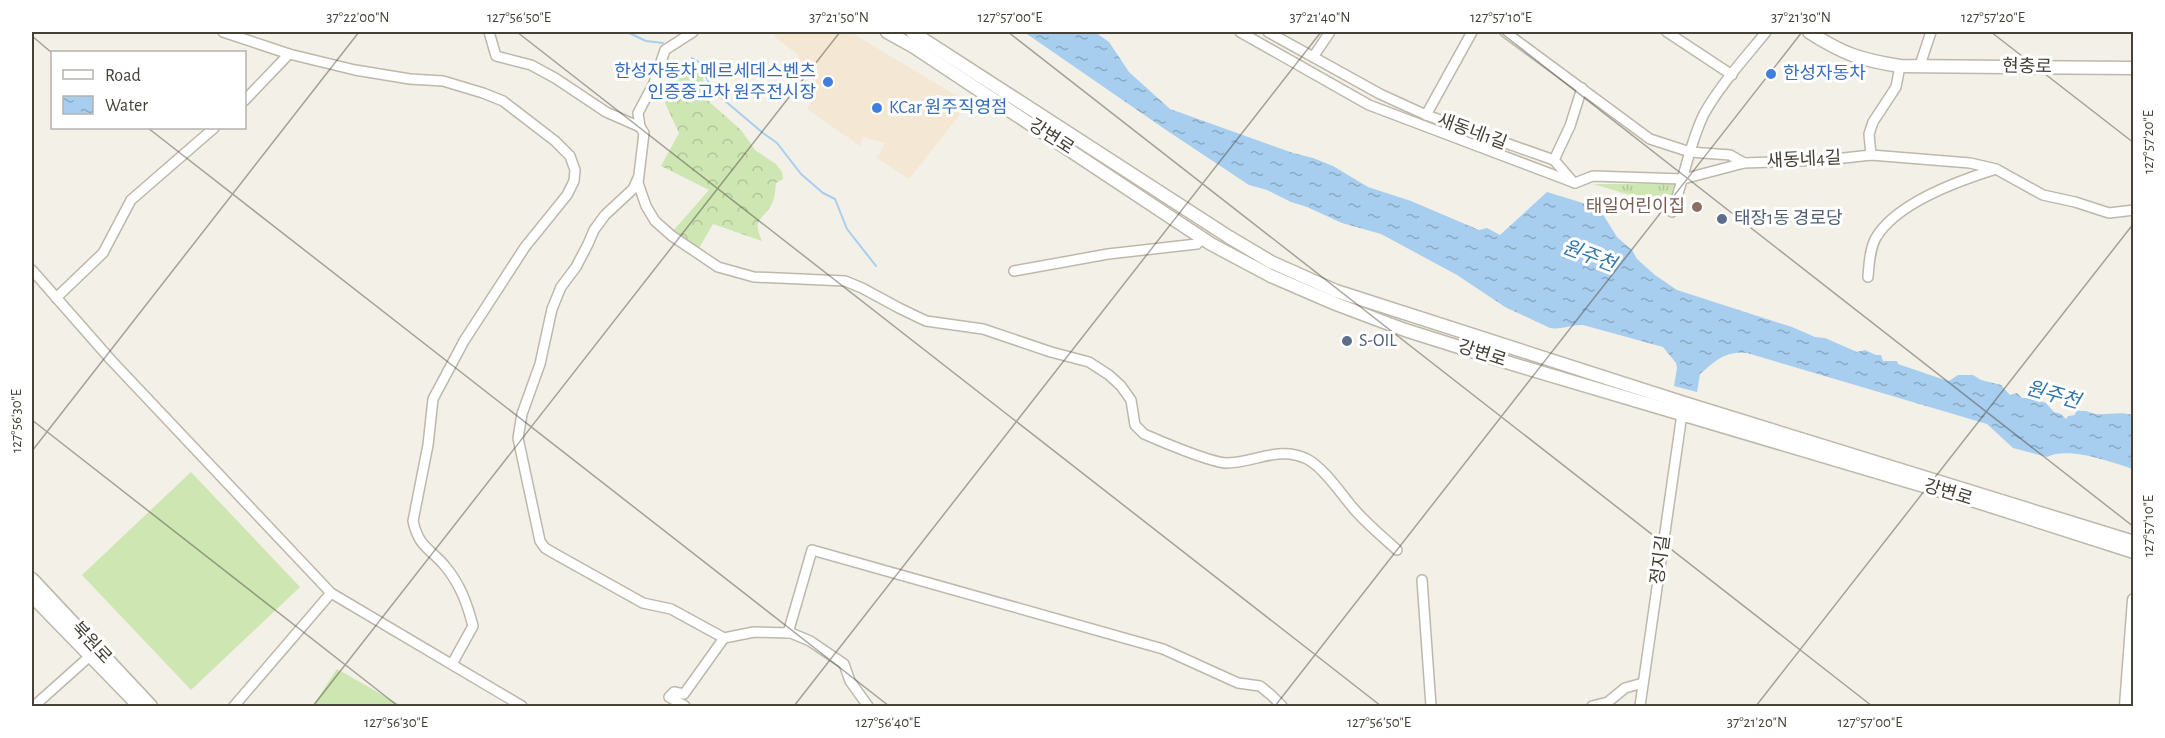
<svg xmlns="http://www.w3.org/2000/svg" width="2165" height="738" viewBox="0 0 2165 738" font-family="'Alegreya Sans','Noto Sans KR',sans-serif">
<defs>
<pattern id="forest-crowns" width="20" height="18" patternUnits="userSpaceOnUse" patternTransform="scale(1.5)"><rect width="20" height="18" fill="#cde6b2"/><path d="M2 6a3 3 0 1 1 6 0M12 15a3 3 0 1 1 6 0" fill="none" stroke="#b1c69a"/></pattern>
<pattern id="park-tufts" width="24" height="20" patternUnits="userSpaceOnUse" patternTransform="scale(1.5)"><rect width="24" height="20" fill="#cde6b2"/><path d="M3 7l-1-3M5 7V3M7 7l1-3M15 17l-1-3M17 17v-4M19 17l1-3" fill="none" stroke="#b1c69a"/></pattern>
<pattern id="water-ripples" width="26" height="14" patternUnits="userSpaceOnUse" patternTransform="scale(1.5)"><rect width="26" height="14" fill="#a7ceee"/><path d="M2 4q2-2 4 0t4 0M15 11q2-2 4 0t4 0" fill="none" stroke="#8aa9c2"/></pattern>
</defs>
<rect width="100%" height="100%" fill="#f3f0e8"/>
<path fill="#f4e8d4" d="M776 32H850L969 103 909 179 877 158 885 143 863 137 860 146 807 109 813 98 802 96 798 73V55L774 36Z"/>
<path fill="url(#forest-crowns)" d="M682 61 703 77 705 98 741 130 755 150 776 164 782 172 783 179 776 183C775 192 775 200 770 207 759 223 753 220 762 241L713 224 698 250 673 231 709 190 661 166 679 133 665 103Z"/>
<path fill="url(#park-tufts)" d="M1593 184H1677L1671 207Z"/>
<g fill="#cde6b2">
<path d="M191 472 300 587 191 690 82 575Z"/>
<path d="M337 669 402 706H313Z"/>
</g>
<path fill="url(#water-ripples)" d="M1024 32H1095L1109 42 1129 72 1170 109 1293 153 1313 158 1333 166 1368 187 1411 201 1479 230 1487 228 1500 235 1547 192 1599 208 1617 237 1632 250 1637 259 1655 275 1677 290 1792 327 1815 337 1825 338 1857 352 1865 350 1876 355H1881L1883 361H1897L1898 364 1942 379 1949 381 1958 375H1973L1981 380 2001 385 2010 395 2017 393 2022 398H2033L2046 403 2054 412 2061 414 2066 419 2068 416 2075 415 2076 410C2080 411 2083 411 2086 411 2087 411 2094 414 2095 414 2108 415 2120 411 2133 415V469C2111 462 2069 446 2047 457L2013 448 1987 424 1747 353C1724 351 1717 360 1700 374L1697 392 1674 386 1677 368 1676 363 1663 347 1583 325C1572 324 1561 330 1550 328L1505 307 1457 275 1381 234 1342 223 1307 207 1291 202 1267 190 1249 185 1169 132Z"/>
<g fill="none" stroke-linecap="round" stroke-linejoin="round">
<g stroke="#a7ceee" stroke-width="2">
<path d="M627 32 646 41 663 43"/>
<path d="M692 58 702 64 711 89 763 133 777 143 801 174 823 193 835 199 847 229 876 266"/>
</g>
<g stroke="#beb8ab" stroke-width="12">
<g id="minor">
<path d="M223 32 289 54 355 70 410 79 443 81 483 93 503 101 555 141 570 156 575 170 574 181 567 195 525 247 464 341 433 399 428 445 413 521C419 548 430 548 445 566 460 584 467 603 473 626L452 664"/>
<path d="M489 32 496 56 531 65 555 78 606 112 640 127"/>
<path d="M693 32 665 50 654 83 638 113 640 127 644 133 638 183 646 206 655 221 672 236 718 267 754 277 845 281 862 288 899 308 926 321 983 329 1051 352 1089 362 1109 375 1121 386 1131 400 1135 425 1144 434C1162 442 1210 462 1226 463 1254 463 1279 445 1307 459 1323 467 1342 495 1354 509 1367 524 1383 537 1397 550"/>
<path d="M1240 32 1369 105 1575 183"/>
<path d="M1268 32 1380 94 1426 115 1554 160 1573 182"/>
<path d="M1505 32 1650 139 1690 152 1730 155 1744 163 1826 160 1871 155 1970 163 1996 169 2043 195 2075 202 2109 213 2134 210"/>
<path d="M1667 32 1732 75"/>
<path d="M1313 57 1330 32"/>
<path d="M1920 65 1931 32"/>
<path d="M244 101 289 54"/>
<path d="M1426 115 1472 32"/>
<path d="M1871 155 1869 134 1873 122 1896 87 1900 66"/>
<path d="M1554 160 1570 126 1582 88"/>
<path d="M638 178 633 189 605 215 594 230 588 244 576 267 561 287 552 309 540 364 522 414 518 438 540 541 545 548 557 555 643 603 671 609 724 638 754 632 791 633 810 641 844 664 850 681 868 706"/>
<path d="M1575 183 1593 176 1683 179 1744 163"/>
<path d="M1672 212C1684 180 1689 144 1704 114 1720 85 1745 58 1766 32"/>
<path d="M32 270 111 360 331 593 522 706"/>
<path d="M1014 271 1108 254 1197 244 1203 238"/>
<path d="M1868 277C1869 264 1870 246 1877 236 1898 203 1958 181 1993 170"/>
<path d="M56 298 103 253 131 200 214 128"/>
<path d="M1422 580 1431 706"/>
<path d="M788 633 812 550 1163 649 1238 683 1260 686 1271 695 1282 706"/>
<path d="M34 706 90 656"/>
<path d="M234 706 331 593"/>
<path d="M685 706 669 697 674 692 684 694 724 638"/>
<path d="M1592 706 1608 702 1625 688 1643 683"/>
<path d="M1640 706 1682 414"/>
</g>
</g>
<g stroke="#beb8ab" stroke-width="15">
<g id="tertiary">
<path d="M887 32 914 47 1211 244 1271 276 1336 304 1405 330 1516 365 1981 503 2134 552"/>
<path d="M912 32 1229 237 1271 262 1336 291 1684 403 2134 542"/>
<path d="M1809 32C1843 54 1861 60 1900 66L2134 68"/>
<path d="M32 579 151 706"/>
<path d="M32 596 139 706"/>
<path d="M2126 706 2134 600"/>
</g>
</g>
<use href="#minor" stroke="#fff" stroke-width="9"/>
<use href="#tertiary" stroke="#fff" stroke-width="12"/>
</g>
<path fill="none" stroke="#464137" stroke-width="1.5" stroke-opacity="0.45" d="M517 32 1381 706M1008 32 1872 706M1500 32 2134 527M1991 32 2134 143M32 36 52 53M148 128 889 706M32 420 398 706M32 451 359 32M313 706 840 32M794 706 1321 32M1275 706 1802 32M1756 706 2134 223"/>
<g fill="#3f7fe0" stroke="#fff" stroke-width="2">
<circle cx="1771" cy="74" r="6"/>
<circle cx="828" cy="82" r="6"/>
<circle cx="877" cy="108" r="6"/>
</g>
<circle fill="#8d6e63" stroke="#fff" stroke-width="2" cx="1697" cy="207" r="6"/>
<g fill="#5c6f8a" stroke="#fff" stroke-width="2">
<circle cx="1722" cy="219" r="6"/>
<circle cx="1347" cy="341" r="6"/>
</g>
<g text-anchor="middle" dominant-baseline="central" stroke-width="6" stroke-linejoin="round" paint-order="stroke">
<g font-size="18" fill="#464137" stroke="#fff">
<text transform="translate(2027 67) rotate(1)">현충로</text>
<text transform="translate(1472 132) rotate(20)">새동네1길</text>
<text transform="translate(1051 137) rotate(33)">강변로</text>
<text transform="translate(1804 160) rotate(-3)">새동네4길</text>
<text transform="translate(1482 354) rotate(18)">강변로</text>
<text transform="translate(1948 493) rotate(17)">강변로</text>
<text transform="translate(1661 560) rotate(-82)">정지길</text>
<text transform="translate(91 643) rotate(47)">북원로</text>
</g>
<g font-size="18" fill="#366cbe" stroke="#fff" text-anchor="start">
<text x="816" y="72" text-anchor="end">한성자동차 메르세데스벤츠<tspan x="816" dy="21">인증중고차 원주전시장</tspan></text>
<text x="1783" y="74">한성자동차</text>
<text x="889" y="108">KCar 원주직영점</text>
</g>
<g font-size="18" fill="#785e54" stroke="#fff" text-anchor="end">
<text x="1685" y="207">태일어린이집</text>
</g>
<g font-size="18" fill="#4e5e75" stroke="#fff" text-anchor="start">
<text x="1734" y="219">태장1동 경로당</text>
<text x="1359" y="341">S-OIL</text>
</g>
<g font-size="20" font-style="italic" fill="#3477ae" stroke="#fff">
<text transform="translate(1589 256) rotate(21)">원주천</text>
<text transform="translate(2053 395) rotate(16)">원주천</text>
</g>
</g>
<rect width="2165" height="738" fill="none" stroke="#ffffff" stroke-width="66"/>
<rect x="51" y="51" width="195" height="78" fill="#ffffff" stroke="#b5b3af" stroke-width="1.5"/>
<rect x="63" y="70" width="30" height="9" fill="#ffffff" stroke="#b5b3af" stroke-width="1.5"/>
<text x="105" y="81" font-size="18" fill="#464137">Road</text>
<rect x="63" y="96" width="30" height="18" fill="url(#water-ripples)" stroke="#b5b3af" stroke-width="1.5"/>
<text x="105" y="111" font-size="18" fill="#464137">Water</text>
<rect x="33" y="33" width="2099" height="672" fill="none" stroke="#464137" stroke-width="2"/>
<g font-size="15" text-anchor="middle" fill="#464137">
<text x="358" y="22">37°22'00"N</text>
<text x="519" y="22">127°56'50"E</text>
<text x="839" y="22">37°21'50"N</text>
<text x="1010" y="22">127°57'00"E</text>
<text x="1320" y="22">37°21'40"N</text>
<text x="1501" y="22">127°57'10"E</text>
<text x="1801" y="22">37°21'30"N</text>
<text x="1993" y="22">127°57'20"E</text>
<text transform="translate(2148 142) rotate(-90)" y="5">127°57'20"E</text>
<text transform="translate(16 421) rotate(-90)" y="5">127°56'30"E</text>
<text transform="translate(2148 526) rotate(-90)" y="5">127°57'10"E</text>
<text x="396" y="727">127°56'30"E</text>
<text x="888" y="727">127°56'40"E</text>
<text x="1379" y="727">127°56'50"E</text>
<text x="1757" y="727">37°21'20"N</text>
<text x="1870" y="727">127°57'00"E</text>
</g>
</svg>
